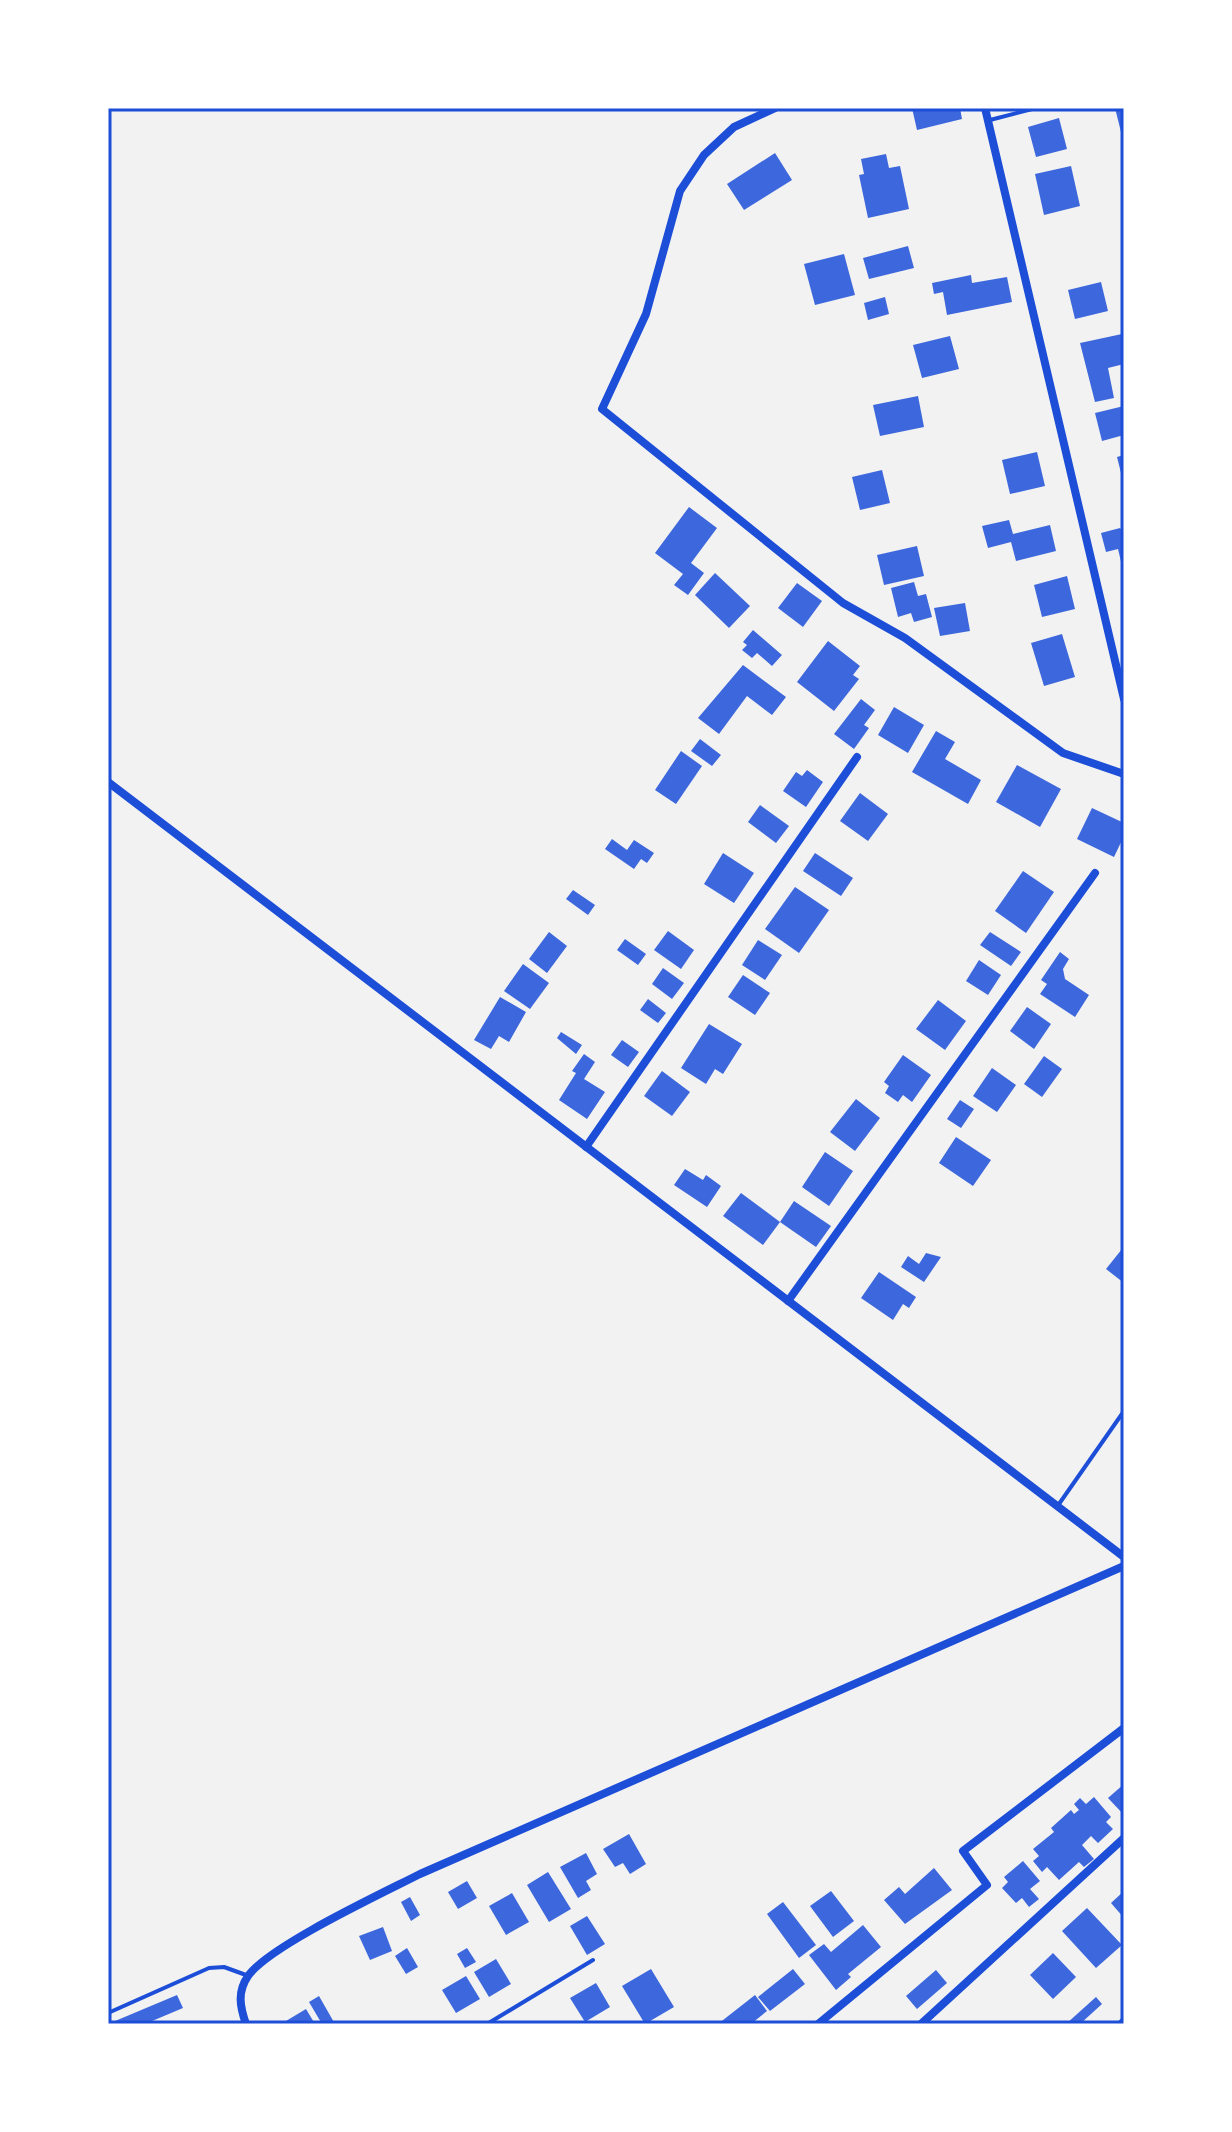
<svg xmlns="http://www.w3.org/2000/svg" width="1232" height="2132" viewBox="0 0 1232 2132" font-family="Commissioner,sans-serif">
<rect width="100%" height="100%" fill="#f2f2f2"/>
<g fill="#3d67dc">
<path d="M912 108H960L962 119 917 130Z"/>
<path d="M1115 108H1124V140H1123Z"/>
<path d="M1059 118 1067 149 1036 157 1028 127Z"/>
<path d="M775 153 792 180 744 210 727 184Z"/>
<path d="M886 154 889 168 900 166 909 209 868 218 859 175 864 174 861 159Z"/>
<path d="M1071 166 1080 206 1044 215 1035 174Z"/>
<path d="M908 246 914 268 869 279 863 258Z"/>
<path d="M844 254 855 295 815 305 804 264Z"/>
<path d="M971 275 972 283 1007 277 1012 302 947 315 943 292 934 294 932 283Z"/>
<path d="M1101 282 1108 311 1075 319 1068 290Z"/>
<path d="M885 297 889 314 868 320 864 303Z"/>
<path d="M1122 334 1124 364 1108 368 1114 398 1095 402 1080 343Z"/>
<path d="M950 336 959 369 922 378 913 345Z"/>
<path d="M918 396 924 427 880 436 873 405Z"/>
<path d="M1124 406V435L1102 441 1095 413Z"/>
<path d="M1037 452 1045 486 1010 494 1002 460Z"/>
<path d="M1124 455V481H1123L1117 457Z"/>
<path d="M882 470 890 503 860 510 852 477Z"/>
<path d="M689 507 717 528 691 563 704 573 688 595 674 585 683 574 655 553Z"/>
<path d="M1009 520 1013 534 1050 525 1056 551 1016 561 1011 542 988 548 982 526Z"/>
<path d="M1120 528 1124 533 1123 570 1118 549 1106 552 1101 533Z"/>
<path d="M917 546 924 576 884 585 877 555Z"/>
<path d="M715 573 750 606 729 628 695 595Z"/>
<path d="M1067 576 1075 609 1042 617 1034 585Z"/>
<path d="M914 582 918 596 926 594 932 617 914 622 911 613 898 617 891 588Z"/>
<path d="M797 583 822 601 803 627 778 608Z"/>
<path d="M965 603 970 631 940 636 934 608Z"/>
<path d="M753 630 782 655 772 666 757 653 752 658 742 650 747 645 743 642Z"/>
<path d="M1062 634 1075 677 1044 686 1031 643Z"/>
<path d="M828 641 860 666 853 675 859 679 834 711 797 682Z"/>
<path d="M743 665 786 697 772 715 747 696 719 734 698 718Z"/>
<path d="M861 699 875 710 864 725 869 728 854 749 834 734Z"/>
<path d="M894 707 924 725 908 753 878 735Z"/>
<path d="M936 731 955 742 945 759 981 780 968 804 912 772Z"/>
<path d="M700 739 721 755 712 766 691 751Z"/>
<path d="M681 751 702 766 676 804 655 790Z"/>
<path d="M1017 765 1061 789 1040 827 996 802Z"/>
<path d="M807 770 823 782 806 807 783 791 796 772 802 776Z"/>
<path d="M860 793 888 814 868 841 840 821Z"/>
<path d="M760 805 789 826 776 843 748 822Z"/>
<path d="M1092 808 1124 823V836L1114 857 1077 839Z"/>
<path d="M612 839 627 850 634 840 654 853 647 863 641 859 634 869 605 849Z"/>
<path d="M723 853 754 873 734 903 704 884Z"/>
<path d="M815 853 853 878 841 896 803 871Z"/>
<path d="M1023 871 1054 892 1026 933 995 911Z"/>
<path d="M795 887 829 910 799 953 765 929Z"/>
<path d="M573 890 595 905 588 915 566 899Z"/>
<path d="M668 931 694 950 681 969 654 950Z"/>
<path d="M549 932 567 946 547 973 529 959Z"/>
<path d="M990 932 1021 952 1011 966 980 945Z"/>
<path d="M625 939 646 954 638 965 617 950Z"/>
<path d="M758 940 782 955 765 980 742 965Z"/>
<path d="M1060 952 1069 959 1063 969 1065 979 1089 995 1075 1017 1040 994 1047 984 1041 980Z"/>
<path d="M979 960 1001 975 988 995 966 981Z"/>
<path d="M523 964 549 983 530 1009 504 991Z"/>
<path d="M663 968 684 983 672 999 652 984Z"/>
<path d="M743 975 770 993 755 1015 728 997Z"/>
<path d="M500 997 526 1012 509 1042 499 1036 491 1049 474 1040Z"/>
<path d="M648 999 666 1013 658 1023 640 1010Z"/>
<path d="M938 1000 966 1021 945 1050 916 1029Z"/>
<path d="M1027 1007 1051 1024 1034 1049 1010 1031Z"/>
<path d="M709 1024 742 1044 723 1074 715 1069 706 1084 681 1068Z"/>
<path d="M561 1032 582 1045 576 1054 557 1038Z"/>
<path d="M622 1040 639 1052 628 1067 611 1055Z"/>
<path d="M584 1054 595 1062 584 1079 605 1092 587 1119 559 1100 576 1073 572 1071Z"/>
<path d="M903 1055 931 1075 912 1102 903 1095 898 1102 885 1093 889 1086 884 1082Z"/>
<path d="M1044 1056 1062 1069 1042 1097 1024 1084Z"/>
<path d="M992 1068 1016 1085 997 1112 973 1096Z"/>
<path d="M662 1071 690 1092 672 1116 644 1096Z"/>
<path d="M856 1099 880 1118 855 1151 830 1132Z"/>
<path d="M960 1100 974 1109 961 1128 947 1119Z"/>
<path d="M956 1137 991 1160 973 1186 939 1163Z"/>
<path d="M825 1152 853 1171 829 1206 802 1187Z"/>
<path d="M685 1169 703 1180 706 1175 721 1186 707 1207 674 1185Z"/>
<path d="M741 1193 780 1222 763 1245 723 1216Z"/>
<path d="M794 1201 831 1226 816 1247 780 1222Z"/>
<path d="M1122 1249 1124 1251V1283L1106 1269Z"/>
<path d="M926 1253 941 1257 924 1282 901 1267 908 1256 919 1264Z"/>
<path d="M879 1272 916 1297 909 1308 903 1304 893 1320 861 1298Z"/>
<path d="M1124 1784V1815L1108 1798Z"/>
<path d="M1094 1797 1111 1817 1106 1822 1113 1829 1098 1843 1091 1836 1082 1845 1094 1859 1084 1867 1079 1862 1059 1880 1047 1867 1042 1872 1033 1861 1039 1856 1033 1849 1054 1832 1051 1828 1071 1810 1074 1814 1079 1810 1074 1804 1080 1798 1086 1804Z"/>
<path d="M629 1834 646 1864 630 1874 623 1863 615 1867 603 1849Z"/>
<path d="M586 1853 597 1874 586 1881 591 1890 578 1898 560 1867Z"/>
<path d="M1023 1861 1040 1881 1030 1889 1039 1899 1029 1907 1022 1898 1016 1903 1002 1888 1008 1882 1004 1877Z"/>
<path d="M934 1868 952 1890 905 1924 884 1900 899 1887 905 1894Z"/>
<path d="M548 1872 571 1909 549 1922 527 1885Z"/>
<path d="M467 1881 477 1898 458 1909 448 1892Z"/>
<path d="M831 1891 854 1921 833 1937 810 1906Z"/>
<path d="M1124 1891V1918L1111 1903Z"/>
<path d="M512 1893 529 1922 506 1935 489 1906Z"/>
<path d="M410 1897 420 1915 411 1921 401 1902Z"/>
<path d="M783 1902 816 1945 799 1958 767 1914Z"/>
<path d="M1087 1908 1122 1945 1096 1968 1062 1931Z"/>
<path d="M587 1916 605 1944 587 1955 570 1926Z"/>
<path d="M863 1925 881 1947 848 1974 851 1977 836 1990 809 1955 824 1944 831 1952Z"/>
<path d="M383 1927 392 1951 370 1960 359 1936Z"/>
<path d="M407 1948 418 1967 406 1974 395 1956Z"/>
<path d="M467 1948 476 1962 465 1968 457 1954Z"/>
<path d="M1053 1953 1076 1977 1053 1999 1030 1975Z"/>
<path d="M496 1959 511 1984 489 1997 474 1972Z"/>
<path d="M651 1969 674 2007 645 2024 622 1986Z"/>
<path d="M793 1969 805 1984 770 2011 758 1997Z"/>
<path d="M936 1970 947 1983 917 2009 906 1996Z"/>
<path d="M466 1976 480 1999 456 2013 442 1990Z"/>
<path d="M596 1983 610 2007 585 2022 570 1998Z"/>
<path d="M177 1995 183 2008 145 2024H108Z"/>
<path d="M755 1995 767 2011 751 2024H718Z"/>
<path d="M319 1996 335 2024H322L309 2002Z"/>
<path d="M1096 1997 1102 2004 1080 2024H1066Z"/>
<path d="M306 2009 315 2024H281Z"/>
</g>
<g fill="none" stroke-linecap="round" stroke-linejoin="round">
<g stroke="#1d4ed8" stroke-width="4">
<path d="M990 120 1036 108"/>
<path d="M1059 1504 1124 1411"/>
<path d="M108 2013 209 1968 224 1967 246 1975"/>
<path d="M487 2024 593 1960"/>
</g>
<g stroke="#1d4ed8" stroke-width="8">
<path d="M775 108 734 127 704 155 680 191 646 314 602 409 843 603 905 638 1063 753 1124 774"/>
<path d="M985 108 1124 699"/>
<path d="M108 782 1124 1557"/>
<path d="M586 1147 857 757"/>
<path d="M788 1301 1095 873"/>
<path d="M246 2024C240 2007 237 1992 248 1976 269 1946 383 1893 420 1874L1124 1566"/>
<path d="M818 2024 987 1885 963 1851 1124 1728"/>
<path d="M921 2024 1124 1838"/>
<path d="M1121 2024 1124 2021"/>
</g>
</g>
<rect width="1232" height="2132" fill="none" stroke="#ffffff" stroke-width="220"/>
<rect x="110" y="110" width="1012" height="1912" fill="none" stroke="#1d4ed8" stroke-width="3"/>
</svg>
